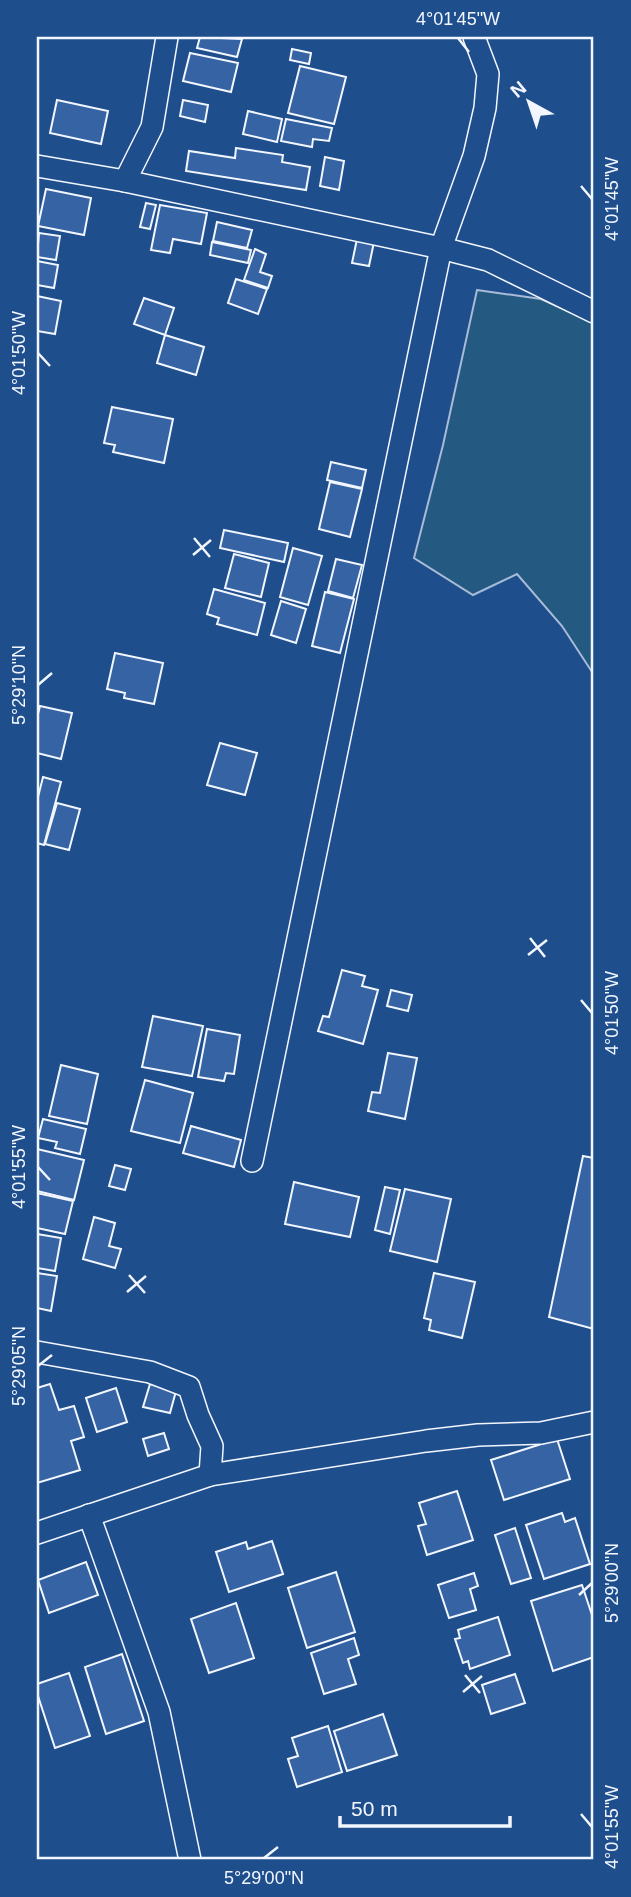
<svg xmlns="http://www.w3.org/2000/svg" width="631" height="1897" viewBox="0 0 631 1897" font-family="Helvetica,sans-serif">
<rect width="100%" height="100%" fill="#1f4e8c"/>
<path fill="#245a82" stroke="#a8bbd7" stroke-width="2" d="M477 290 541 299 594 323V675L562 626 517 574 473 595 414 558 443 445Z"/>
<g fill="#3563a3" stroke="#f2f6ff" stroke-width="2">
<path d="M200 37 242 39 237 57 197 48Z"/>
<path d="M292 49 311 53 309 64 290 60Z"/>
<path d="M190 53 238 63 231 92 183 81Z"/>
<path d="M300 66 346 77 334 124 288 113Z"/>
<path d="M57 100 108 111 101 144 50 133Z"/>
<path d="M183 100 208 105 205 122 180 116Z"/>
<path d="M248 111 282 119 277 142 243 134Z"/>
<path d="M286 119 332 128 329 141 313 139 312 147 281 141Z"/>
<path d="M236 148 283 155 282 162 310 167 306 190 186 171 189 151 235 158Z"/>
<path d="M325 157 344 161 339 190 320 186Z"/>
<path d="M46 189 91 198 84 235 38 226Z"/>
<path d="M146 203 156 205 150 229 140 227Z"/>
<path d="M160 205 207 213 201 244 173 239 170 253 151 250Z"/>
<path d="M217 222 252 230 247 248 213 241Z"/>
<path d="M39 233 60 236 56 260 37 257Z"/>
<path d="M357 239 374 242 369 266 352 263Z"/>
<path d="M212 242 251 250 248 263 210 255Z"/>
<path d="M255 249 266 254 260 272 272 276 268 288 244 280Z"/>
<path d="M37 261 58 265 54 288 37 285Z"/>
<path d="M236 279 267 289 258 314 228 303Z"/>
<path d="M37 296 61 301 55 334 37 331Z"/>
<path d="M144 298 174 308 165 335 134 324Z"/>
<path d="M165 335 204 347 196 375 157 363Z"/>
<path d="M112 407 173 419 164 463 113 452 115 445 104 443Z"/>
<path d="M331 462 366 470 362 488 327 480Z"/>
<path d="M330 482 362 489 350 537 319 529Z"/>
<path d="M224 530 288 543 284 562 220 548Z"/>
<path d="M293 548 322 556 308 605 280 597Z"/>
<path d="M234 554 269 563 261 597 225 588Z"/>
<path d="M336 559 362 565 353 598 328 591Z"/>
<path d="M214 589 265 603 257 635 217 624 219 618 207 614Z"/>
<path d="M325 592 354 599 340 653 312 646Z"/>
<path d="M281 601 306 609 296 643 271 635Z"/>
<path d="M115 653 163 663 154 704 124 698 125 693 107 689Z"/>
<path d="M40 706 72 713 61 759 37 753V718Z"/>
<path d="M220 743 257 753 245 795 207 785Z"/>
<path d="M43 777 61 782 44 845 37 843V801Z"/>
<path d="M57 803 80 809 69 850 45 844Z"/>
<path d="M342 970 365 976 362 986 378 990 363 1044 318 1031 323 1016 329 1017Z"/>
<path d="M391 990 412 995 408 1011 387 1006Z"/>
<path d="M153 1016 203 1026 192 1076 142 1067Z"/>
<path d="M207 1029 240 1035 234 1074 226 1073 224 1081 198 1077Z"/>
<path d="M388 1053 417 1058 405 1119 368 1111 372 1092 380 1093Z"/>
<path d="M61 1065 98 1074 87 1124 49 1116Z"/>
<path d="M145 1080 193 1093 180 1143 131 1131Z"/>
<path d="M43 1119 86 1129 80 1154 55 1148 57 1142 38 1138Z"/>
<path d="M191 1126 241 1140 234 1167 183 1153Z"/>
<path d="M37 1149 84 1160 74 1200 37 1191Z"/>
<path d="M583 1156 594 1158V1329L549 1317Z"/>
<path d="M115 1165 131 1169 125 1190 109 1186Z"/>
<path d="M294 1182 359 1197 350 1237 285 1224Z"/>
<path d="M385 1187 400 1190 390 1234 375 1230Z"/>
<path d="M405 1189 451 1199 437 1262 390 1251Z"/>
<path d="M37 1193 73 1201 65 1234 37 1228Z"/>
<path d="M94 1217 115 1223 109 1246 121 1249 115 1268 83 1259Z"/>
<path d="M37 1234 61 1238 55 1271 37 1268Z"/>
<path d="M37 1273 57 1276 51 1311 37 1308Z"/>
<path d="M434 1273 475 1282 462 1338 429 1330 431 1320 424 1318Z"/>
<path d="M50 1384 59 1410 74 1406 84 1437 71 1441 80 1470 37 1483V1388Z"/>
<path d="M150 1384 176 1391 170 1413 143 1407Z"/>
<path d="M116 1388 127 1422 97 1432 86 1398Z"/>
<path d="M164 1433 169 1449 148 1456 143 1439Z"/>
<path d="M557 1439 570 1479 504 1500 491 1460Z"/>
<path d="M457 1491 473 1540 427 1555 418 1526 426 1524 419 1503Z"/>
<path d="M562 1513 565 1522 575 1518 590 1564 544 1579 526 1525Z"/>
<path d="M515 1528 531 1578 511 1584 495 1535Z"/>
<path d="M272 1541 283 1574 229 1592 216 1552 246 1542 248 1549Z"/>
<path d="M86 1562 98 1595 49 1613 38 1580Z"/>
<path d="M336 1572 355 1632 307 1648 288 1588Z"/>
<path d="M474 1573 478 1586 470 1589 476 1610 449 1618 438 1585Z"/>
<path d="M582 1585 594 1621V1657L553 1671 531 1601Z"/>
<path d="M236 1603 254 1658 209 1673 191 1619Z"/>
<path d="M498 1617 510 1655 470 1669 468 1661 463 1663 455 1639 460 1638 458 1630Z"/>
<path d="M354 1638 359 1655 348 1659 356 1684 324 1694 311 1653Z"/>
<path d="M122 1654 144 1721 106 1734 85 1667Z"/>
<path d="M69 1673 90 1736 55 1748 37 1693V1684Z"/>
<path d="M515 1674 525 1703 491 1714 482 1685Z"/>
<path d="M383 1714 397 1755 347 1771 334 1731Z"/>
<path d="M328 1726 342 1772 297 1787 288 1759 298 1756 292 1738Z"/>
</g>
<g fill="none" stroke-linecap="round" stroke-linejoin="round">
<g stroke="#f2f6ff" stroke-width="24">
<g id="street">
<path d="M37 166 125 181 441 248 488 260 594 312"/>
<path d="M125 181 152 127 167 37"/>
<path d="M252 1161 441 248 474 156 485 108 488 74 474 37"/>
<path d="M37 1352 150 1372 189 1387 198 1415 212 1446 210 1475"/>
<path d="M89 1515 159 1712 190 1860"/>
<path d="M37 1533 210 1475 426 1441 478 1435 541 1433 594 1422"/>
</g>
</g>
<use href="#street" stroke="#1f4e8c" stroke-width="21"/>
</g>
<path fill="none" stroke="#f2f6ff" stroke-width="2.5" d="M458 38 469 52M581 186 592 199M38 353 50 366M194 538 210 557M193 555 211 540M38 685 52 673M530 938 545 957M528 955 547 940M581 1000 592 1013M38 1167 50 1180M129 1275 145 1293M127 1292 146 1276M38 1366 52 1355M579 1595 592 1583M465 1675 480 1693M463 1692 482 1676M581 1814 592 1827M264 1858 278 1847"/>
<rect width="631" height="1897" fill="none" stroke="#1f4e8c" stroke-width="77"/>
<g transform="translate(529 102) rotate(320)" stroke="#1f4e8c" stroke-width="5" paint-order="stroke">
<path d="M0-5L12 26L0 18L-12 26Z" fill="#f2f6ff"/>
<text y="-10" font-size="19" font-weight="bold" text-anchor="middle" fill="#f2f6ff">N</text>
</g>
<path d="M340 1816v10h170v-10" fill="none" stroke="#f2f6ff" stroke-width="3.5"/>
<text x="351" y="1816" font-size="21" fill="#f2f6ff" stroke="#1f4e8c" stroke-width="5" paint-order="stroke">50 m</text>
<rect x="38" y="38" width="554" height="1820" fill="none" stroke="#f2f6ff" stroke-width="2.5"/>
<g font-size="18" text-anchor="middle" fill="#f2f6ff">
<text x="458" y="25">4°01'45"W</text>
<text transform="translate(612 199) rotate(-90)" y="6">4°01'45"W</text>
<text transform="translate(19 353) rotate(-90)" y="6">4°01'50"W</text>
<text transform="translate(19 685) rotate(-90)" y="6">5°29'10"N</text>
<text transform="translate(612 1013) rotate(-90)" y="6">4°01'50"W</text>
<text transform="translate(19 1167) rotate(-90)" y="6">4°01'55"W</text>
<text transform="translate(19 1366) rotate(-90)" y="6">5°29'05"N</text>
<text transform="translate(612 1583) rotate(-90)" y="6">5°29'00"N</text>
<text transform="translate(612 1827) rotate(-90)" y="6">4°01'55"W</text>
<text x="264" y="1884">5°29'00"N</text>
</g>
</svg>
